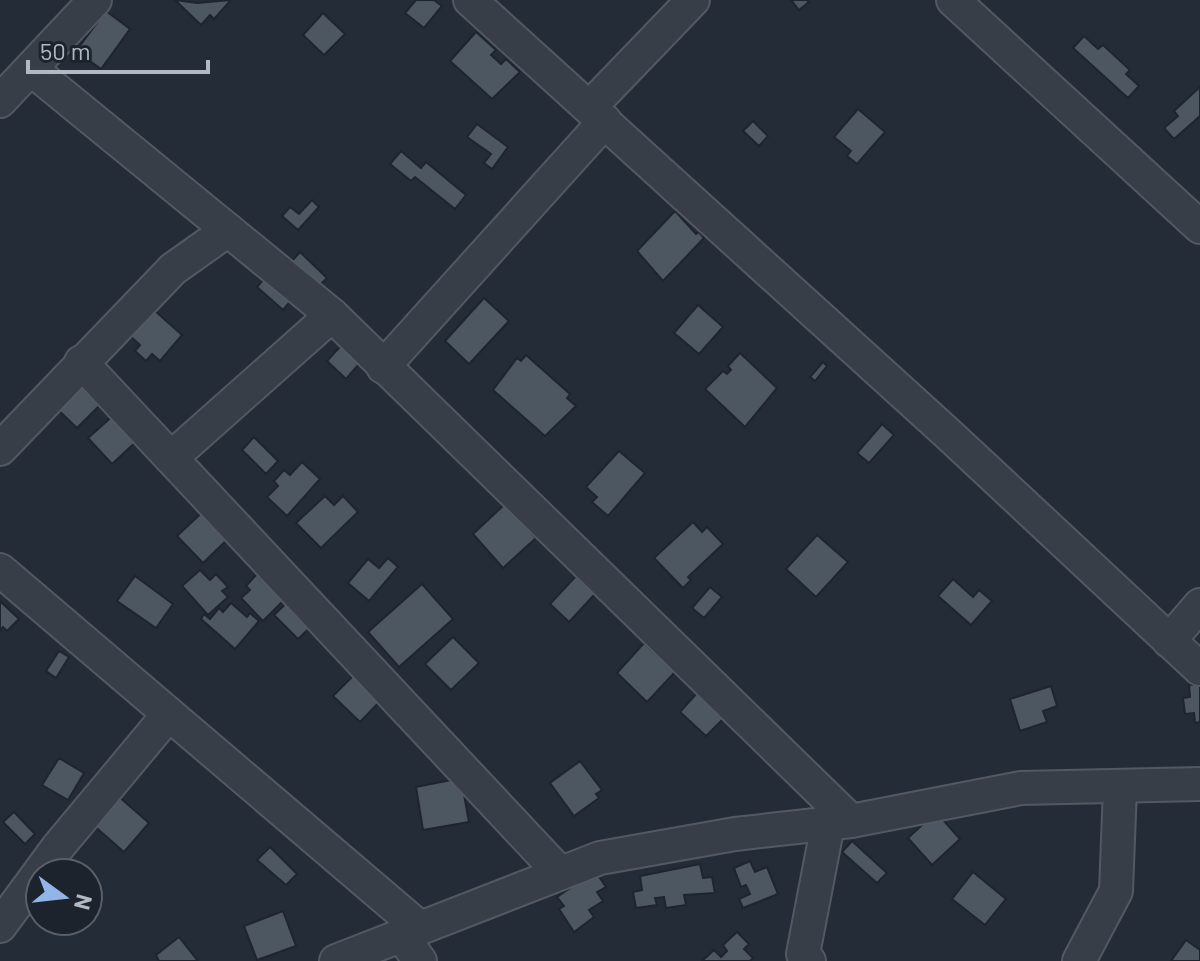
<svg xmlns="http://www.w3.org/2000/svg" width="1200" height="961" viewBox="0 0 1200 961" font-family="Barlow,sans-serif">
<rect width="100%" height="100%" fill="#242c37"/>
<g fill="#4d5762" stroke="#1f252e" stroke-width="2">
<path d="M175 0 197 3 231 0 214 19 210 15 201 25Z"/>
<path d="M416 0H434L442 6 424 28 405 13Z"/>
<path d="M791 0H807L809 2 799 10Z"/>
<path d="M106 11 130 29 101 69 76 51Z"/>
<path d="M323 13 345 34 324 55 303 35Z"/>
<path d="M476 32 496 50 491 55 501 64 506 59 520 72 492 99 450 61Z"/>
<path d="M1084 36 1098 49 1103 45 1130 70 1126 74 1139 86 1128 98 1073 48Z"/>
<path d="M1200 87V116L1174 139 1164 128 1178 116 1174 111Z"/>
<path d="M858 109 885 132 857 164 847 156 851 151 834 137Z"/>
<path d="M753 121 768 136 759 146 743 131Z"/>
<path d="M477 124 508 147 492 169 484 163 491 154 467 137Z"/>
<path d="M401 151 421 168 426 162 466 195 455 209 415 177 411 181 390 164Z"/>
<path d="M312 200 319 207 298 230 282 216 290 207 299 214Z"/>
<path d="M675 211 696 234 699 232 704 238 663 281 637 251Z"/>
<path d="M300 252 327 278 318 287 292 261Z"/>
<path d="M269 273 295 296 283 310 257 287Z"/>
<path d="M484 298 509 321 469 364 445 341Z"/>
<path d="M698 305 723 327 699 354 674 333Z"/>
<path d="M154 310 182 335 160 361 152 354 146 361 135 351 140 345 130 336Z"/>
<path d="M347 339 366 356 346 379 327 361Z"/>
<path d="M740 353 777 388 745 427 705 389 723 371 727 374 731 370 728 366Z"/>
<path d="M526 355 570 394 567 398 576 406 545 436 493 390 517 358 521 361Z"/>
<path d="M823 362 827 366 815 381 810 377Z"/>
<path d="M76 380 102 403 77 428 52 404Z"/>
<path d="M116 413 139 439 112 464 88 438Z"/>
<path d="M882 424 894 435 869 463 857 453Z"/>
<path d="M254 437 278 461 266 474 242 450Z"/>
<path d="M619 451 645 473 608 516 592 502 597 497 586 487Z"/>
<path d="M302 462 320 479 287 516 267 497 278 486 274 481 284 470 290 475Z"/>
<path d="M325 496 334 505 343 496 358 512 321 548 296 523Z"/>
<path d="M505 504 536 538 503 568 473 534Z"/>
<path d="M209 506 234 533 203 563 177 536Z"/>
<path d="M693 522 702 532 707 527 723 544 688 577 691 580 683 588 654 558Z"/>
<path d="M817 535 848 562 816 597 786 569Z"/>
<path d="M388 558 398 567 369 601 348 583 368 559 379 568Z"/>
<path d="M200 570 210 580 216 574 228 587 222 591 228 597 208 615 182 586Z"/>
<path d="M269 572 290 594 263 621 241 598 250 590 246 586 257 574 261 579Z"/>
<path d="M135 576 173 604 156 628 117 601Z"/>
<path d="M576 576 595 594 569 622 550 604Z"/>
<path d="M953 579 973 597 979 590 992 601 971 625 938 596Z"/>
<path d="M422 584 453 619 399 667 368 632Z"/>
<path d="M710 587 722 597 704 618 692 608Z"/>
<path d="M293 597 317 621 298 639 274 615Z"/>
<path d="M0 601 19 619 7 631 3 627 0 631Z"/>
<path d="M231 603 247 617 250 613 259 621 235 649 201 619 204 614 210 619 219 608 223 612Z"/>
<path d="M453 637 479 663 451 690 425 664Z"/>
<path d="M644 643 675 672 647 702 617 673Z"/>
<path d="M59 651 69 657 56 678 46 671Z"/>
<path d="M361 668 387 694 360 722 333 696Z"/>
<path d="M705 684 728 705 719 715 723 719 706 736 680 712Z"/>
<path d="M1200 684V722L1195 723 1194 713 1185 714 1183 698 1190 697 1189 685Z"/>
<path d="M1051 686 1057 706 1043 711 1047 722 1020 731 1010 699Z"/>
<path d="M59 758 84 773 68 800 42 785Z"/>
<path d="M580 761 602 790 596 794 599 798 574 816 550 783Z"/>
<path d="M461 778 469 822 423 830 416 787Z"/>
<path d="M117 795 149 823 124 852 92 824Z"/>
<path d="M14 812 35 834 25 844 3 822Z"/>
<path d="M936 812 960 839 932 865 908 838Z"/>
<path d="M852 841 887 873 877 883 842 852Z"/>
<path d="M270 847 297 874 286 885 257 860Z"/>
<path d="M750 861 755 872 767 867 778 894 743 908 739 899 750 894 746 885 741 887 734 868Z"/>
<path d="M700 864 703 878 712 877 715 893 684 895 686 905 666 908 664 897 655 898 657 905 636 908 633 892 642 890 640 876Z"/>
<path d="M595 871 606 887 597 892 603 901 589 910 594 917 574 932 559 909 564 906 557 897Z"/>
<path d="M973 872 1006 899 985 925 952 899Z"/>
<path d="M283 911 296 946 257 960 244 926Z"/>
<path d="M737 932 749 944 744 949 753 958 750 961H702L714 950 721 957 727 951 723 945Z"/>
<path d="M179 937 198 961H159L156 955Z"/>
<path d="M1186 940 1200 950V961H1171Z"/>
</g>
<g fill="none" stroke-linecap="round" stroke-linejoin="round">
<g stroke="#535962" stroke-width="36">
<g id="minor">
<path d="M470 0 946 432 1200 669"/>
<path d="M953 0 1200 227"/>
<path d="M31 69 332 315"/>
<path d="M0 101 95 0"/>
<path d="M590 107 693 0"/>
<path d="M81 362 560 873"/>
<path d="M383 367 605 121"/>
<path d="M0 449 173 269 228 230"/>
<path d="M171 458 332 315 851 821"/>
<path d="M0 570 420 928"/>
<path d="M1169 641 1200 605"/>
<path d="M0 926 58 847 168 715"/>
<path d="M401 935 420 961"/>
<path d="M336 961 600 858 735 834 851 821 1021 788 1200 784"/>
<path d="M809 961 803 954 828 824"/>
<path d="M1079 961 1116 891 1120 788"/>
</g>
</g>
<use href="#minor" stroke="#383e47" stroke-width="32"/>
</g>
<g transform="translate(64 897) rotate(105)"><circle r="38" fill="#1d232c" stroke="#595f68" stroke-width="2"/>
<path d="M0-6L14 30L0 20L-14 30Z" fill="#92b5e9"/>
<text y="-12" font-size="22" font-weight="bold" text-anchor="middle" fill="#b3b9c3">N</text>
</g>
<path d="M28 60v12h180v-12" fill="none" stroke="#b3b9c3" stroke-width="4"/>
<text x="40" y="60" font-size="24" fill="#b3b9c3" stroke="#1d232c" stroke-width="6" paint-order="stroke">50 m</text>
</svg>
